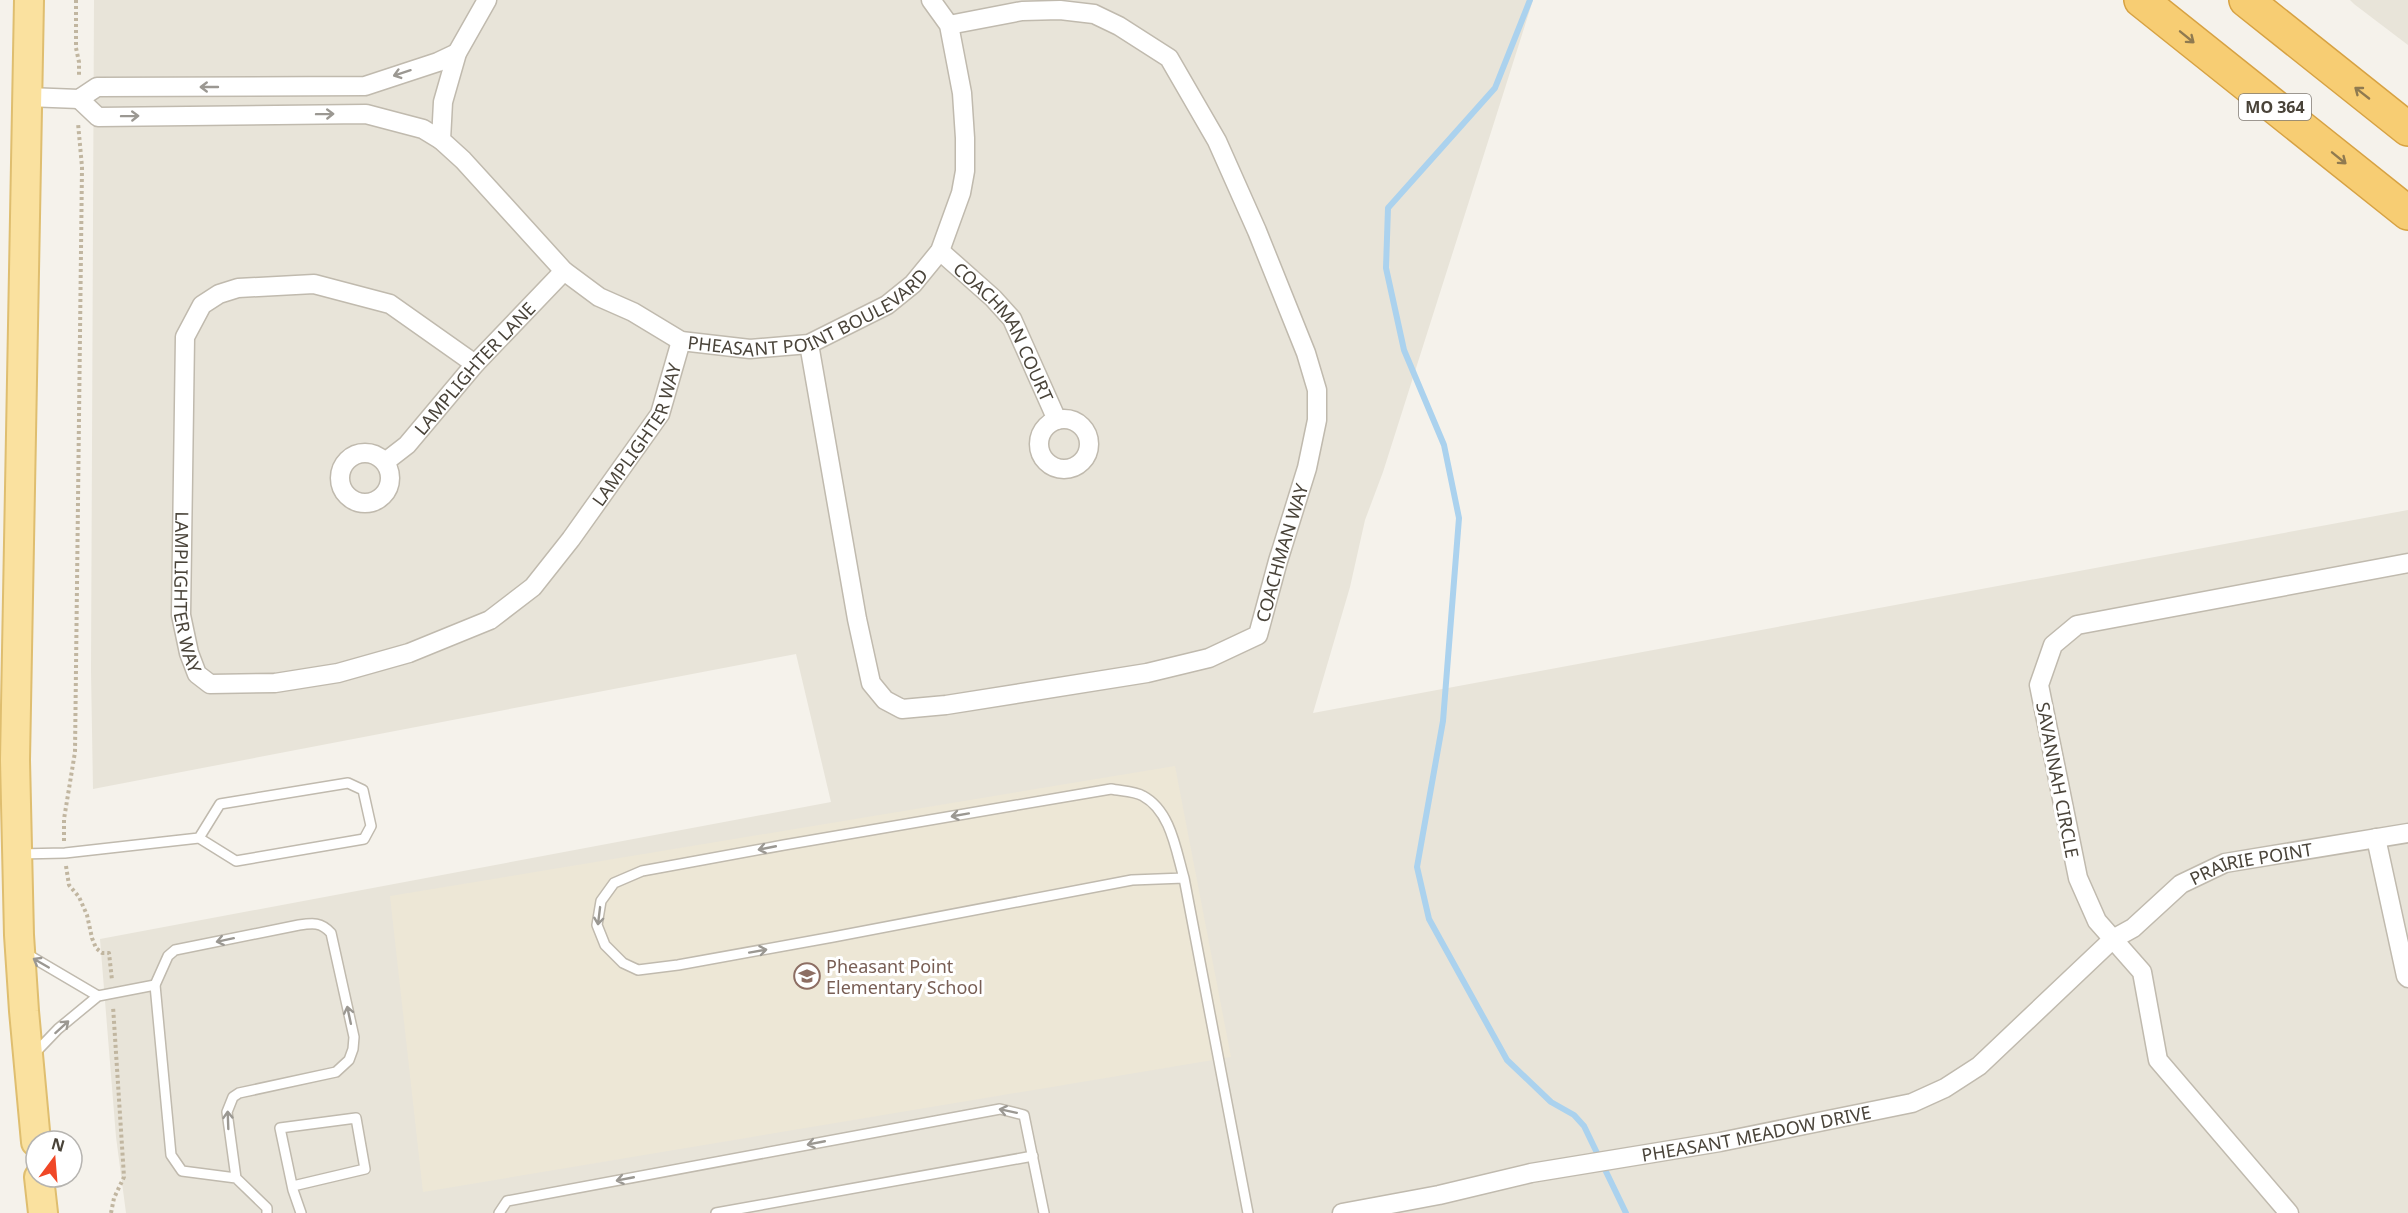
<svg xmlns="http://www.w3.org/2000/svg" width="2408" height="1213" viewBox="0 0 2408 1213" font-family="'Noto Sans',sans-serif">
<rect width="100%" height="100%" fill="#f5f2eb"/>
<g fill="#e8e4d9">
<path d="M94 0H1533L1383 472 1365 520 1350 587 1313 713 2408 510V1213H126L116 1137 100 939 831 802 796 654 93 789 91 671Z"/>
<path d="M2350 0H2408V45L2354 4Z"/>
</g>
<path fill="#ede7d6" d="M1175 766 1231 1057 423 1192 390 896Z"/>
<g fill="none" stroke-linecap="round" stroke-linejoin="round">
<path stroke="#abd2ee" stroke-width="6" d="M1530 0 1495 88 1388 208 1386 268 1404 350 1444 445 1459 518 1443 721 1417 867 1429 919 1507 1060 1551 1102 1574 1115 1584 1126 1626 1213"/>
<g stroke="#c0baae" stroke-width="12">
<g id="service">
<path d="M19 854 65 853 199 838 220 804 348 783 363 790 371 826 364 839 236 861 199 838"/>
<path d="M1184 878 1132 880 833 937 678 965 638 970 623 963 605 945 597 925 601 901 614 883 642 871 784 845 1111 789C1121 791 1135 791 1143 796 1171 811 1176 851 1184 878L1248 1213"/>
<path d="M25 953 98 996"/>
<path d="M34 1054 58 1029 98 996 155 985"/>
<path d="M236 1178 182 1171 171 1155 155 985 168 956 175 950 299 925C313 923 321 922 331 933L354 1037 353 1049 349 1060 336 1072 239 1093 233 1097 227 1112 236 1178 267 1208V1213"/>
<path d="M293 1186 365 1169 356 1118 280 1128 293 1190 301 1213"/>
<path d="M499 1213 507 1201 1000 1109 1024 1115 1044 1213"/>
<path d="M716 1213 1033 1156"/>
</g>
</g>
<g stroke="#c0baae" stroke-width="21">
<g id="minor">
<path id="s1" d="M487 0 457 53 443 102 441 140 463 160 564 271 599 297 633 312 681 341 750 349 809 344 887 305 913 284 940 251 961 193 965 171V138L962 93 949 25 931 0"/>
<path d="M27 97 79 99 97 87 365 86 438 62 457 53"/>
<path d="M79 99 98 117 366 114 423 129 441 140"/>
<path id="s2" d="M940 251 993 298 1012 319 1057 420"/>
<path id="s3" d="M809 344 857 619 871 683 885 700 902 709 946 705 1147 673 1209 658 1258 635 1278 561 1307 468 1317 420V390L1306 353 1257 231 1217 141 1169 58 1119 26 1094 14 1060 10 1022 11 949 25"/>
<path id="s4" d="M475 364 390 304 314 284 238 288 219 294 202 305 185 337 181 615 189 653 197 674 210 684 275 683 338 673 409 653 490 620 533 587 571 539 660 414 681 341"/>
<circle cx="1064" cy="444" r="25"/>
<circle cx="365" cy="478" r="25"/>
<path id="s5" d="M385 462 407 445 475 364 564 271"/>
<path d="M2376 838 2406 976 2408 978"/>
<path id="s6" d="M1342 1213 1439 1195 1531 1173 1720 1142 1912 1103 1945 1088 1979 1066 2113 939 2133 928 2181 884 2225 863 2408 833"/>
<path d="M2289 1213 2158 1060 2142 972 2097 921 2078 878 2039 685 2053 645 2077 625 2408 563"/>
</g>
</g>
<g stroke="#dfbe6f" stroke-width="32">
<g id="primary">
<path d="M29 0 15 760 19 935 24 1011 36 1142"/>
<path d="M39 1177 43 1213"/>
</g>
</g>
<g stroke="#d7a243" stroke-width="36">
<g id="motorway">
<path d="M2141 0 2408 213"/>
<path d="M2246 0 2408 129"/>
</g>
</g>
<g stroke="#c1b6a0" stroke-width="4" stroke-dasharray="3 3" stroke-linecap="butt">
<path d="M76 0V48L79 62V77"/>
<path d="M64 841V819L75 752 82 167 78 123"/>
<path d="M66 866 69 885 79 897 87 915 92 938 96 948 102 953H109L112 980"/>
<path d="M111 1213 114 1198 124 1177 113 1006"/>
</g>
<use href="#service" stroke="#fff" stroke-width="9"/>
<use href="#minor" stroke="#fff" stroke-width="18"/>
<use href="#primary" stroke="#fae19f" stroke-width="28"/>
<use href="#motorway" stroke="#f7cd73" stroke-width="33"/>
</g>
<defs><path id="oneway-shaft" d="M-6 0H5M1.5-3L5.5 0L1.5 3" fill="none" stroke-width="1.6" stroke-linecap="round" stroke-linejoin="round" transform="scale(1.5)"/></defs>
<g stroke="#8f7a50">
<use href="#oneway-shaft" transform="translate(2187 37) rotate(39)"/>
<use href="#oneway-shaft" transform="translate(2362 93) rotate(-142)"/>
<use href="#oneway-shaft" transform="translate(2339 158) rotate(39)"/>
</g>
<g stroke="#9b9892">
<use href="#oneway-shaft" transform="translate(402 73) rotate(162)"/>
<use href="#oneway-shaft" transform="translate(209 87) rotate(-180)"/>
<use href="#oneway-shaft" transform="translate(325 114) rotate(-1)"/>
<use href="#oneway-shaft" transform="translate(130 116) rotate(-1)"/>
<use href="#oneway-shaft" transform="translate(960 815) rotate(170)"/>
<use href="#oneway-shaft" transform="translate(767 848) rotate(169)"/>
<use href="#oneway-shaft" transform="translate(599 916) rotate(97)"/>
<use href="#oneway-shaft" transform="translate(225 940) rotate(168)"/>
<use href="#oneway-shaft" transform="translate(758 951) rotate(-10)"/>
<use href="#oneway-shaft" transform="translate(41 963) rotate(-150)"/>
<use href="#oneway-shaft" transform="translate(349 1015) rotate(-102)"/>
<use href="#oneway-shaft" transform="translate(62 1027) rotate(-42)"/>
<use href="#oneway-shaft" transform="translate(1008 1111) rotate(-168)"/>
<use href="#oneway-shaft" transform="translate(228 1120) rotate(-92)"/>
<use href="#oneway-shaft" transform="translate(816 1143) rotate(169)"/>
<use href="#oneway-shaft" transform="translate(625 1179) rotate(169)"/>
</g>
<defs>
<g id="school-ring" transform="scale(1.35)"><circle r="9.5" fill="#fff" stroke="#8d6e63" stroke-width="1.5"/><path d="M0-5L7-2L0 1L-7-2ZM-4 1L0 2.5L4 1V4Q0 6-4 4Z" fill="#8d6e63"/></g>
</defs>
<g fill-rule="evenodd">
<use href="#school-ring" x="807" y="976"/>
</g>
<g text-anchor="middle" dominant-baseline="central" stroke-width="6" stroke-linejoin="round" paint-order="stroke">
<rect fill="#fff" stroke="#807b74" stroke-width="1.5" x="2239" y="94" width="72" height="26" rx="4.5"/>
<g font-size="16" font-weight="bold" fill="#494339">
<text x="2275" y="107">MO 364</text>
</g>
<g font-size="18" fill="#494339" stroke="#fff">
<text stroke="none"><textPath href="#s1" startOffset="603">PHEASANT POINT BOULEVARD</textPath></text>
<text stroke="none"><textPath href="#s2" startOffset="105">COACHMAN COURT</textPath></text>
<text stroke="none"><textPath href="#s5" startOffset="130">LAMPLIGHTER LANE</textPath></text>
<text stroke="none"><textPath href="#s4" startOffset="1221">LAMPLIGHTER WAY</textPath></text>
<text stroke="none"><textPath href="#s3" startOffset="837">COACHMAN WAY</textPath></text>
<text stroke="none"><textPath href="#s4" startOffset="591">LAMPLIGHTER WAY</textPath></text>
<text transform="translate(2058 780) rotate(79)">SAVANNAH CIRCLE</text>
<text stroke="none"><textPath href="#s6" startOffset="1004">PRAIRIE POINT</textPath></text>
<text stroke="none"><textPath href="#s6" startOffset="422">PHEASANT MEADOW DRIVE</textPath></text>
</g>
<g font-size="18" fill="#785e54" stroke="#fff" text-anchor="start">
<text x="826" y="966">Pheasant Point<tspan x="826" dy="21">Elementary School</tspan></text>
</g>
</g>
<g transform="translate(54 1159) rotate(16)"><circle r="28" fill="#ffffff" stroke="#b6b4b0" stroke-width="1.5"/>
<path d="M0-4.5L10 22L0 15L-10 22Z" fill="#f04726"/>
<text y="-9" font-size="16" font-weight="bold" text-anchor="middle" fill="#494339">N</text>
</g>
</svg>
